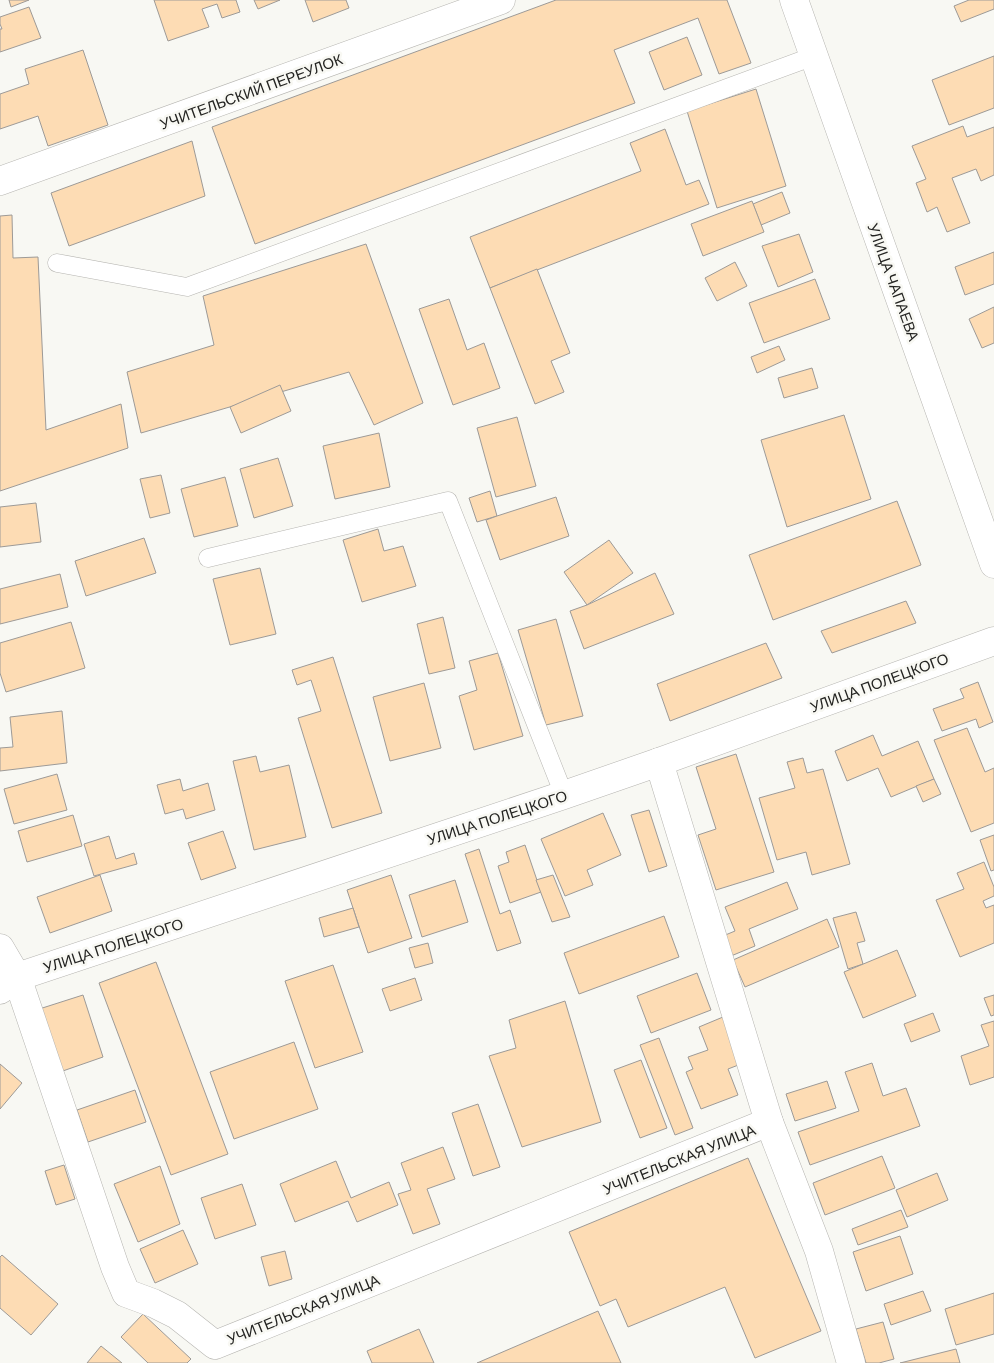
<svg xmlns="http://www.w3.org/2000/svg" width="994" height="1363" viewBox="0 0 994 1363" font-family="Barlow,sans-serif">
<rect width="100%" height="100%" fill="#f8f8f3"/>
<g fill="#fddcb4" stroke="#9d9a97">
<path d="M9 0H29L11 7Z"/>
<path d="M154 0H236L240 12 222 18 217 4 202 9 209 27 168 41Z"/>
<path d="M254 0H280L258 9Z"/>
<path d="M305 0H346L349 8 313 22Z"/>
<path d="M556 0H727L751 63 719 74 698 18 614 50 635 103 255 244 212 127Z"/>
<path d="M969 0H994V9L961 22 954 6Z"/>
<path d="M29 7 41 38 0 52V29H2L0 24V17Z"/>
<path d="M687 37 702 75 664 90 649 52Z"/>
<path d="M83 50 108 125 48 146 38 116 0 129V94L29 84 25 69Z"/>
<path d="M994 56V108L949 125 932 80Z"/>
<path d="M756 89 786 186 717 208 687 111Z"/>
<path d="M963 126 967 137 994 127V175L981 181 976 169 952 178 970 223 947 232 937 207 927 212 916 183 926 179 912 146Z"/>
<path d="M665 129 686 185 699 180 709 204 490 288 470 237 641 171 630 143Z"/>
<path d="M192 141 205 196 69 246 51 193Z"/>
<path d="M782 192 790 213 761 225 753 204Z"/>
<path d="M752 201 764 232 703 256 691 224Z"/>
<path d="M12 215 13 258 38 257 46 430 121 404 128 448 0 491V216Z"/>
<path d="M799 234 813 272 778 287 762 246Z"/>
<path d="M366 244 423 403 374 425 349 372 141 433 127 372 214 345 203 296Z"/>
<path d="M994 252V284L965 295 955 267Z"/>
<path d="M735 262 747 286 717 301 705 278Z"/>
<path d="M537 269 570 353 551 361 564 392 535 404 490 288Z"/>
<path d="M815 279 830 319 764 343 749 303Z"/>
<path d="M449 299 467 350 484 343 500 388 453 405 419 309Z"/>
<path d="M994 307V343L982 348 969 319Z"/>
<path d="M779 346 785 360 757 373 751 357Z"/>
<path d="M812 368 818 388 784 398 778 378Z"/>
<path d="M280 385 291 411 241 433 230 407Z"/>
<path d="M844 415 871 499 787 527 761 440Z"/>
<path d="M517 417 536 486 496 497 477 428Z"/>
<path d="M379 433 390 487 335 499 323 446Z"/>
<path d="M278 458 293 506 254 518 240 469Z"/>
<path d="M161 475 170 513 150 518 140 479Z"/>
<path d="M225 477 238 526 194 537 181 489Z"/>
<path d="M490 491 497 516 477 522 469 498Z"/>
<path d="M556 497 569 536 500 560 486 520 497 516Z"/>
<path d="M897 501 921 565 773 620 749 555Z"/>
<path d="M36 503 41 542 0 547V507Z"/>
<path d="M378 529 384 551 403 546 416 586 362 602 343 540Z"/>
<path d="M144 538 156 573 86 596 75 561Z"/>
<path d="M609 540 633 573 587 605 564 572Z"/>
<path d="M260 568 276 634 230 645 213 579Z"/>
<path d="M655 573 674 614 584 649 570 611 587 605Z"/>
<path d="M60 574 68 607 0 624V589Z"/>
<path d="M906 601 916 623 832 653 821 631Z"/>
<path d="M443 617 455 668 429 674 417 624Z"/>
<path d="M556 619 583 716 546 725 518 630Z"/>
<path d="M71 622 85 668 6 692 0 673V643Z"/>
<path d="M766 643 782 678 670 721 657 684Z"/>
<path d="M498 653 523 736 474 750 459 696 477 690 469 661Z"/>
<path d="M333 657 382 813 332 828 298 718 321 711 311 680 297 685 292 670Z"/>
<path d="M978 682 993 722 979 728 976 719 942 731 933 709 964 698 960 689Z"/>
<path d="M424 683 441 748 390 761 373 697Z"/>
<path d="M62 711 67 763 0 771V748L13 747 10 717Z"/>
<path d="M967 728 985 772 994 768V823L971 832 934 740Z"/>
<path d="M873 735 882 756 918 741 934 779 891 797 878 768 847 781 835 751Z"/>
<path d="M736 754 774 872 716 890 698 835 716 829 696 767Z"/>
<path d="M256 756 260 772 289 765 306 837 254 850 233 761Z"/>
<path d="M803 758 807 773 823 769 850 864 812 875 806 852 777 860 759 798 795 788 787 762Z"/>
<path d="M57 774 67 810 14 824 4 789Z"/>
<path d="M180 779 183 791 208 783 215 810 186 819 183 809 165 814 157 785Z"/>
<path d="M934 779 941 794 923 802 916 786Z"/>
<path d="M649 810 667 866 649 872 631 815Z"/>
<path d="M603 813 621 855 587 870 593 885 565 896 541 839Z"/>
<path d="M73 815 82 846 27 862 18 831Z"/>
<path d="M223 831 236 868 201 880 188 843Z"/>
<path d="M994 835V870L991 871 980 840Z"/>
<path d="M109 836 116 859 134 853 137 864 94 876 84 844Z"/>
<path d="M525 845 541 892 510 903 498 866 509 862 506 852Z"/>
<path d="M479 849 500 914 510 910 521 943 497 951 465 854Z"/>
<path d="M984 862 994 887V896L983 901 986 908 994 905V943L960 957 936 900 964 889 957 873Z"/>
<path d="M100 875 112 911 50 933 37 897Z"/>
<path d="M391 875 412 938 368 953 347 890Z"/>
<path d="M553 875 570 917 552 922 536 880Z"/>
<path d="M455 880 468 922 422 937 409 895Z"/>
<path d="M787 882 798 909 749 929 755 946 731 956 723 936 735 931 725 907Z"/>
<path d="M353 908 359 927 324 937 319 918Z"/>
<path d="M856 912 865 941 857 943 863 964 848 969 833 918Z"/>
<path d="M664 916 679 957 579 994 564 953Z"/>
<path d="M827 919 839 947 745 987 733 960Z"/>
<path d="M428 943 433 963 415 968 409 948Z"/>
<path d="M897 950 916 996 863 1018 844 972Z"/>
<path d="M156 962 228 1154 171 1175 99 983Z"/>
<path d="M333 965 363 1052 315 1068 285 981Z"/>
<path d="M697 973 711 1010 651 1033 637 996Z"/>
<path d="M415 978 422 1000 390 1011 382 989Z"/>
<path d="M83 995 103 1057 57 1073 33 1011Z"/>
<path d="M994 995V1015L991 1016 984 998Z"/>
<path d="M565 1001 601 1122 522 1147 489 1056 516 1048 509 1020Z"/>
<path d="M933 1013 940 1031 911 1042 904 1024Z"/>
<path d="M723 1017 741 1064 728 1069 738 1095 701 1109 686 1072 693 1069 688 1057 708 1050 699 1027Z"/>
<path d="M994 1021V1077L970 1085 961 1056 989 1046 981 1025Z"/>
<path d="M659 1038 693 1128 675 1135 640 1045Z"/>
<path d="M294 1042 318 1109 234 1139 210 1072Z"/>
<path d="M641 1060 667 1128 640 1138 614 1070Z"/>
<path d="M872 1063 883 1096 906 1088 920 1126 810 1165 798 1132 859 1111 845 1072Z"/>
<path d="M0 1064 22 1083 0 1109Z"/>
<path d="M827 1081 836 1108 795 1121 786 1094Z"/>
<path d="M135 1090 146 1122 88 1142 77 1110Z"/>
<path d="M478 1104 500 1167 473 1176 452 1113Z"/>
<path d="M443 1147 455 1179 427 1189 440 1224 413 1234 398 1194 411 1190 401 1163Z"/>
<path d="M882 1156 895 1188 825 1215 813 1183Z"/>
<path d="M748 1158 821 1331 755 1358 725 1287 628 1327 616 1299 600 1306 569 1232Z"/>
<path d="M336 1161 351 1198 389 1182 398 1205 357 1222 348 1201 295 1222 280 1184Z"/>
<path d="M64 1165 75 1199 56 1205 45 1171Z"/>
<path d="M160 1166 180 1224 138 1242 114 1184Z"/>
<path d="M937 1173 948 1200 907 1217 896 1190Z"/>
<path d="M242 1184 256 1225 215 1239 201 1198Z"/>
<path d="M901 1210 908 1227 858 1245 852 1229Z"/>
<path d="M183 1230 198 1264 155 1283 140 1249Z"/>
<path d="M900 1236 913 1274 866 1291 853 1252Z"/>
<path d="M285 1251 292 1279 269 1286 261 1257Z"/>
<path d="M2 1255 58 1304 31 1335 0 1308V1257Z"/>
<path d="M923 1291 931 1311 891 1325 884 1304Z"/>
<path d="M994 1293V1334L956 1345 945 1309Z"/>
<path d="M598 1311 621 1363H477Z"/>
<path d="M143 1314 191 1359 187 1363H148L121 1337Z"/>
<path d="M883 1322 894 1359 879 1363H866L856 1329Z"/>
<path d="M419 1329 434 1363H372L367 1351Z"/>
<path d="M101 1346 122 1363H87Z"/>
<path d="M956 1349 960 1363H900Z"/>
</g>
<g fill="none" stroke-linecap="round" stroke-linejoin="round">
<g stroke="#b6b5b1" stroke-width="19">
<g id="lane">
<path d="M57 263 187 287 814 56"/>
<path d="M208 558 448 501 564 795"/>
</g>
</g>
<g stroke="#b6b5b1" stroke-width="29">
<g id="street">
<path d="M0 181 501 0"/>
<path d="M659 762 769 1122 819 1251 851 1363"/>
<path d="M0 948 17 977 115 1267 126 1293 153 1303 177 1315 215 1345 769 1122"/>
<path d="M0 990 17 977 564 795 659 762 994 641"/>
</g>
</g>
<g stroke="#b6b5b1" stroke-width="29">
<path id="secondary" d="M794 0 994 564"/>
</g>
<use href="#lane" stroke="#fff" stroke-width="18"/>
<use href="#street" stroke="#fff" stroke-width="28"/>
<use href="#secondary" stroke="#fff" stroke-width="28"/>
</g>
<g text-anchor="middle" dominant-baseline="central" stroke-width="5" stroke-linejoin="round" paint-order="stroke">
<g font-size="15" fill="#242422" stroke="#f8f8f3">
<text transform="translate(251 91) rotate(-20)">УЧИТЕЛЬСКИЙ ПЕРЕУЛОК</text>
<text transform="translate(894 282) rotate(70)">УЛИЦА ЧАПАЕВА</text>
<text transform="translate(879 682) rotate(-20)">УЛИЦА ПОЛЕЦКОГО</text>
<text transform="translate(497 817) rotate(-18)">УЛИЦА ПОЛЕЦКОГО</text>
<text transform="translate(113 945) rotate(-18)">УЛИЦА ПОЛЕЦКОГО</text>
<text transform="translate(679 1159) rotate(-22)">УЧИТЕЛЬСКАЯ УЛИЦА</text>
<text transform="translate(303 1309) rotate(-22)">УЧИТЕЛЬСКАЯ УЛИЦА</text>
</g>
</g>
</svg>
